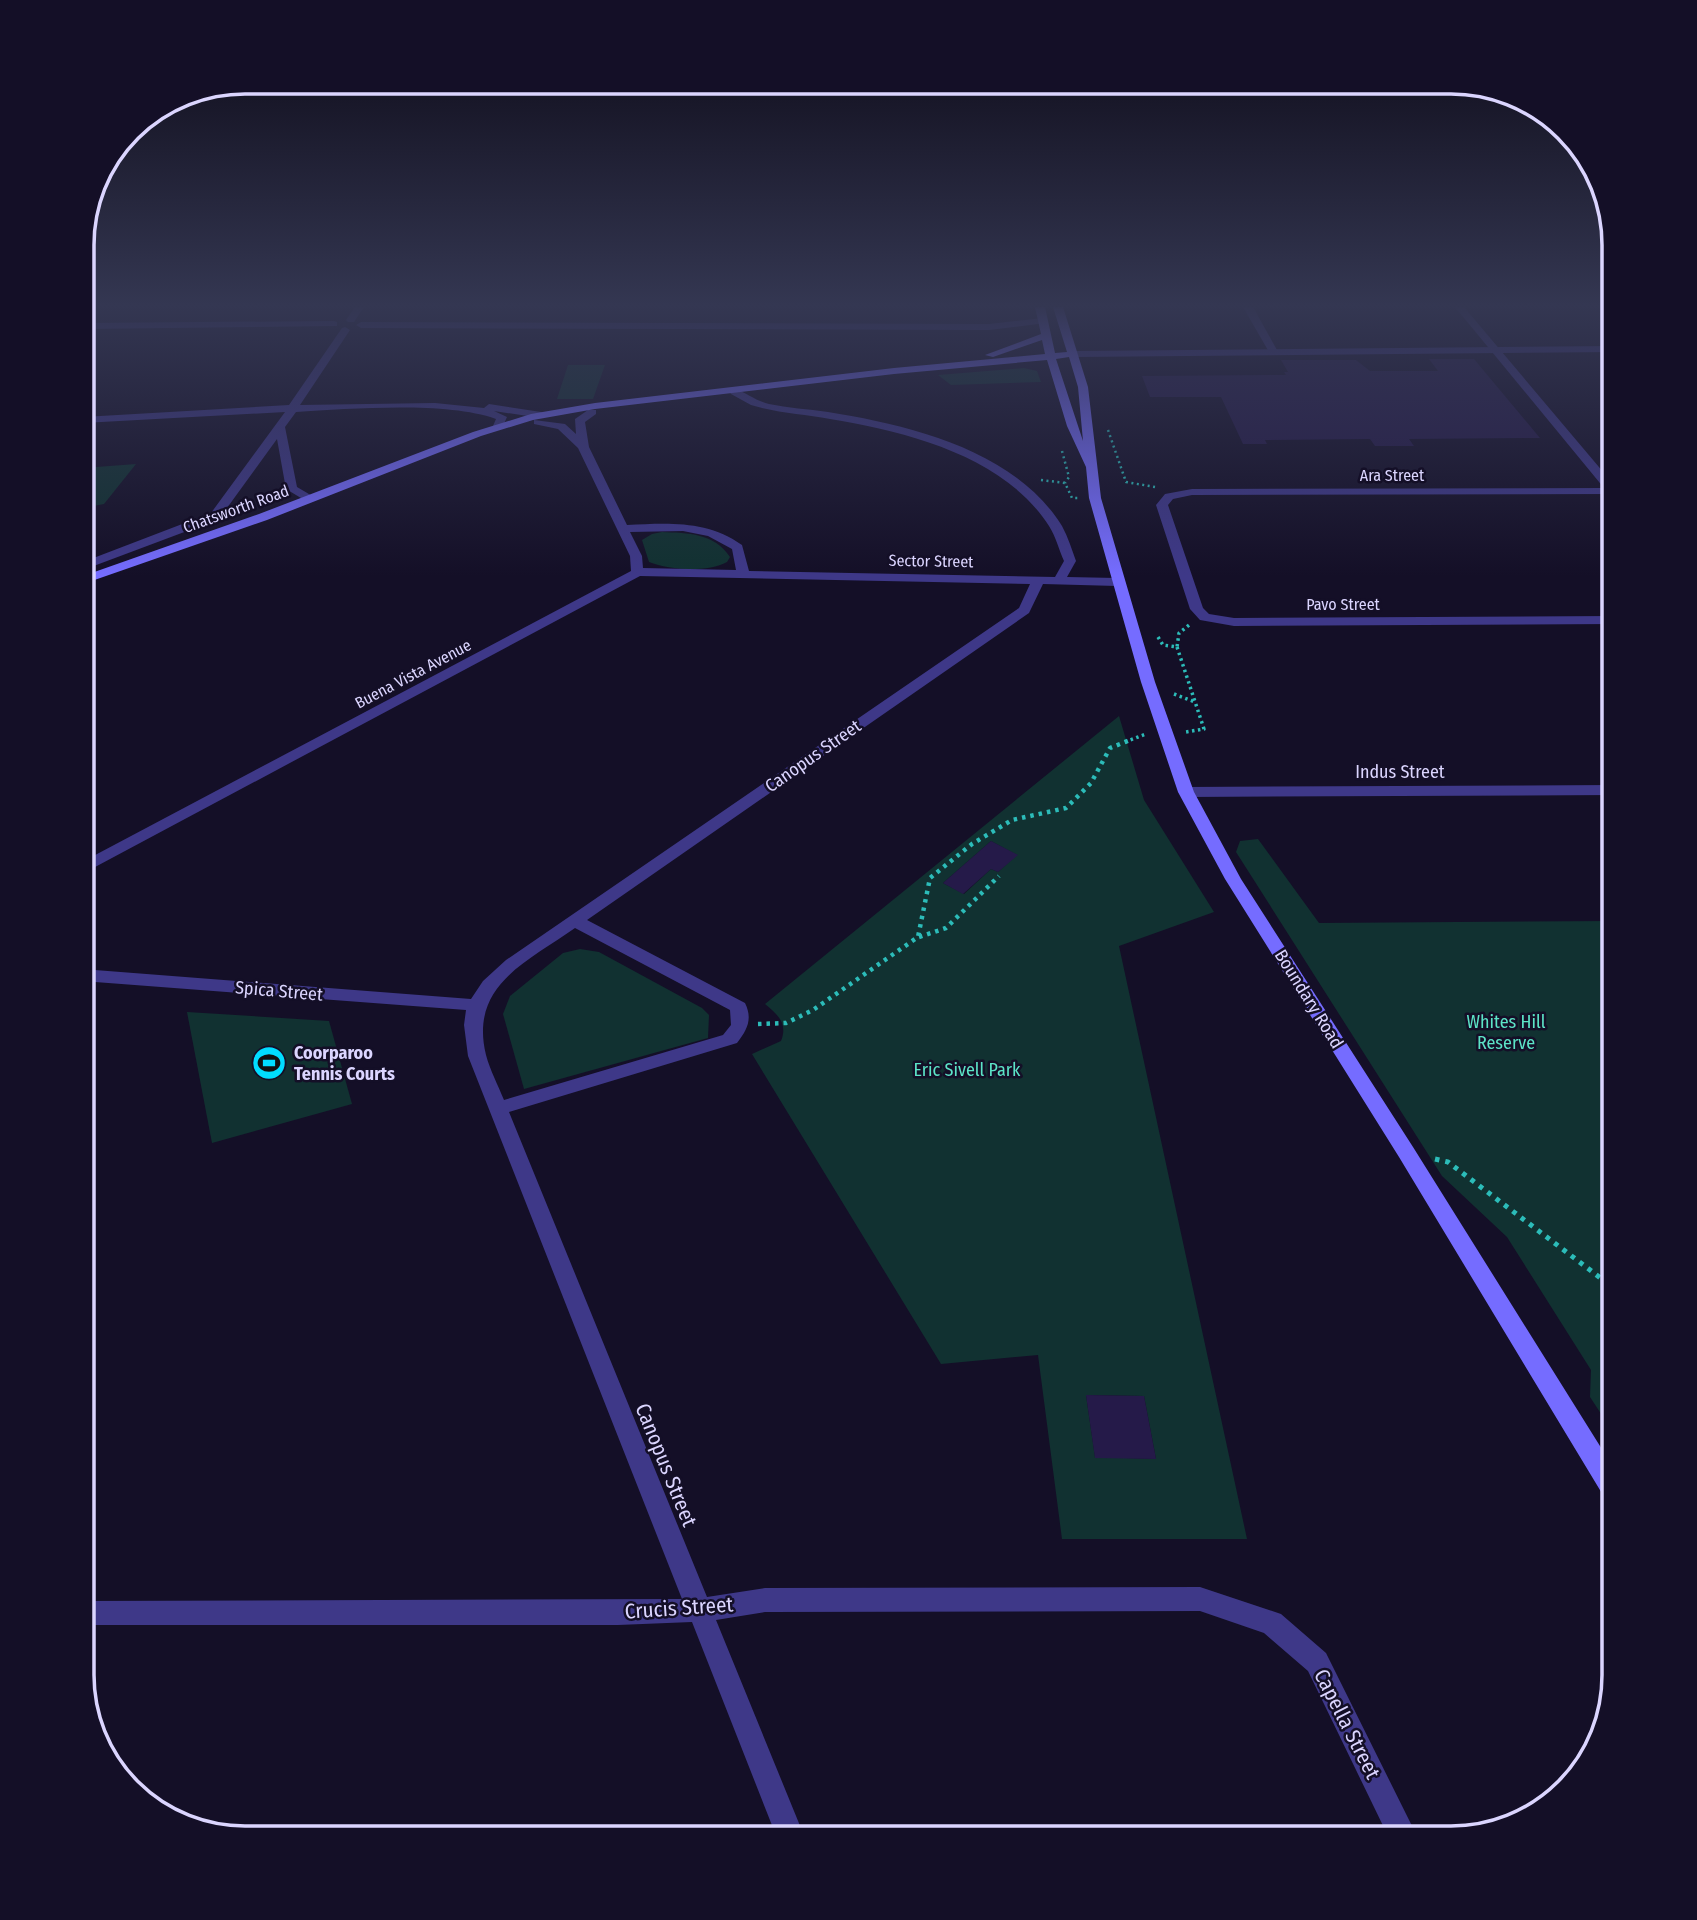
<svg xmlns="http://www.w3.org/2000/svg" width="1697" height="1920" viewBox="0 0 1697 1920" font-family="'Fira Sans Condensed',sans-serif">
<rect width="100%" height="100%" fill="#140f27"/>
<g fill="#113131" fill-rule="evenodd">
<path d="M568 365H605L593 399H557Z"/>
<path d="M1024 368 1037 371 1041 382 951 385 938 375Z"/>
<path d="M136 464 104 504 83 508V468Z"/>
<path d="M662 532C688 533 714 533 730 557L727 562C707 573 670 570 649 562L642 540 652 534Z"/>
<path d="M1119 716 1144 800 1214 912 1119 946 1247 1539H1062L1038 1355 941 1364 752 1054 781 1041C788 1023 778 1015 765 1004ZM991 841 1017 855 998 872 991 869 964 894 943 883ZM1086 1395 1144 1396 1156 1459 1095 1457Z"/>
<path d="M1258 839 1319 923 1615 921V1435L1590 1397 1591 1370 1507 1237 1442 1176 1236 852 1240 841Z"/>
<path d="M580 949 599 952 702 1008 709 1015 708 1038 524 1089 503 1014 510 996 563 953Z"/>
<path d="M187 1012 329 1021 352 1104 212 1143Z"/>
</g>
<g fill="#251a49">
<path d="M1429 359H1474L1540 438 1409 439 1414 446H1375L1370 439 1265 440 1267 444H1243L1221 397H1150L1142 376 1286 375 1284 372H1288L1281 360H1356L1370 371H1438Z"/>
<path d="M991 841 1018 855 998 872 991 869 963 894 943 883Z"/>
<path d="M1086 1395 1144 1396 1156 1459 1095 1458Z"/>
</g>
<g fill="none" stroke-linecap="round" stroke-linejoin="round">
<g stroke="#2cbcb9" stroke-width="2.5" stroke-dasharray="2 3.5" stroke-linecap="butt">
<path d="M1108 430 1126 482 1155 487"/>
<path d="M1062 451 1069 477 1065 483"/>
<path d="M1041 480 1065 483 1072 498H1078"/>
</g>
<g stroke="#2cbcb9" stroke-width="3.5" stroke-dasharray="2.5 3.5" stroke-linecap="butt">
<path d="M1158 637 1163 645 1177 647 1179 633 1189 625"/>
<path d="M1177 647 1204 729 1186 732"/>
<path d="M1174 694 1195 702"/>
<path d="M1125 742 1146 734"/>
</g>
<g stroke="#2cbcb9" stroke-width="4.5" stroke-dasharray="3.5 5" stroke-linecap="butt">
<path d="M919 937 946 928 999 876"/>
<path d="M758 1024 786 1023 813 1010 918 937 930 878 972 844 1012 820 1066 808 1091 783 1110 748 1130 740"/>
</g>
<path stroke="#2cbcb9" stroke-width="5" stroke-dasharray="4.5 6" stroke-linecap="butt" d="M1435 1159 1448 1162 1615 1289"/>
<g fill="#3e3888" fill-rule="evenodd">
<path d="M355 307H364L354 322H348L346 320Z"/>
<path d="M1243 307H1253L1277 350 1275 352H1269Z"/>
<path d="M1455 307H1464L1615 486V497L1609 494 1192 495 1173 499 1168 505 1203 608 1209 614 1234 618 1615 616V624L1234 626 1200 620 1190 609 1156 505 1165 494 1192 489 1604 488Z"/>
<path d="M1043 318 1048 321 1046 323 989 330 361 328 356 325 361 322 989 324Z"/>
<path d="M334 321 337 322V326L83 329V323Z"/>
<path d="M345 327 350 330 300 405 435 403 484 408 489 404 541 412 546 415 541 418 494 411 507 417 502 428 498 429 493 426 496 419C445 401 351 409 296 412L285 427 297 487 314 497V501H306L286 489 277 439 219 519 83 570V562L211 513 285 412 83 423V417L289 405 342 328Z"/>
<path d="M735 389C747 393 756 401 769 404 788 408 808 409 828 412 909 425 1015 450 1062 526 1068 537 1072 550 1076 561L1067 577 1117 578 1123 582 1117 586 1043 584 1029 613 587 920 745 1003C753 1019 747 1030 737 1043L509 1112 707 1597 765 1588 1200 1587 1281 1614 1326 1653 1418 1838H1389L1308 1671 1264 1633 1200 1611 765 1612 716 1620 805 1838H777L692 1622 618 1625H82V1601L682 1599 468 1056 464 1025 466 1010 82 981V969L471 999 483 981 506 960 1019 608 1030 584 640 576 82 874V862L631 571 630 556 578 448 558 429 534 424V420L565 424 576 434 575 419 588 410H596V414L585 422 589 447 627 525C668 523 707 520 742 545L749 571 1055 577 1064 561C1059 550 1056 537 1049 526 1004 456 908 432 830 419 804 414 777 413 751 405L731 394 730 392ZM683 531 708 536 732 549 736 570 643 568 642 556 630 532ZM575 928 730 1010 731 1025 723 1035 504 1100C498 1085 490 1070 486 1055 469 985 527 962 575 928Z"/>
<path d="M1615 785V795L1186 797 1178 792 1186 787Z"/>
</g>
<path fill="#3e3888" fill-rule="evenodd" d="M1615 346V352L1074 357 1069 354 1074 351Z"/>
<path fill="#756cff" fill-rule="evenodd" d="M1035 307H1045L1055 353 1067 352 1053 307H1063L1088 387 1101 498 1155 682 1194 792 1241 879 1413 1147 1615 1470V1503L1606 1500 1399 1157 1225 879 1178 792 1141 682 1089 498 1086 467 1067 426 1047 360 894 374 595 409 533 420 481 436 267 520 83 584V576L259 514 473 432 531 414 595 403 894 368 1045 354 1042 340 993 357 985 355 1041 334ZM1069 357 1078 387 1083 441 1056 359Z"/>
</g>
<linearGradient id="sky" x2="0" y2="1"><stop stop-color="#0b0815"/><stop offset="0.53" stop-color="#343752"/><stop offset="1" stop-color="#343752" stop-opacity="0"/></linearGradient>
<rect width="1697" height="576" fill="url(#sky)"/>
<defs>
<g id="stadium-disc" transform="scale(1.75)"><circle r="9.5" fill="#01dcff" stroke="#140f27"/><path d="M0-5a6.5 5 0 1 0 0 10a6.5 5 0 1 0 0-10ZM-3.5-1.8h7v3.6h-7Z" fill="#111"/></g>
</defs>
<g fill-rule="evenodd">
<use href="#stadium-disc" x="269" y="1063"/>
</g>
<g text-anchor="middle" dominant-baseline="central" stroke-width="5" stroke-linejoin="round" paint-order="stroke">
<g font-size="16" fill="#dbd5ff" stroke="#140f27">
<text x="1392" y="475">Ara Street</text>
<text transform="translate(236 509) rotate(-20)">Chatsworth Road</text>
<text transform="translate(931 561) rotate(1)">Sector Street</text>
<text x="1343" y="604">Pavo Street</text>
<text transform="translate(413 674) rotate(-28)">Buena Vista Avenue</text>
</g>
<g font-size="18" fill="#dbd5ff" stroke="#140f27">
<text transform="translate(813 756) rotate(-35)">Canopus Street</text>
<text x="1400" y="772">Indus Street</text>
<text transform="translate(279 991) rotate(5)">Spica Street</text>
<text transform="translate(1309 999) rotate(58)">Boundary Road</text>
</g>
<g font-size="18" fill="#5ce4c7" stroke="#140f27">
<text x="1506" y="1022">Whites Hill<tspan x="1506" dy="21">Reserve</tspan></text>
<text x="967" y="1070">Eric Sivell Park</text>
</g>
<g font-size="18" font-weight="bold" fill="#dbd5ff" stroke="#140f27" text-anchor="start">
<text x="294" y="1053">Coorparoo<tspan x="294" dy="21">Tennis Courts</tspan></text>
</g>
<g font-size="21" fill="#dbd5ff" stroke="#140f27">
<text transform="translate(666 1465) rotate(68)">Canopus Street</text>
<text transform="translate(679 1608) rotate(-4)">Crucis Street</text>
<text transform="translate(1347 1724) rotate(63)">Capella Street</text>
</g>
</g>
<path d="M0 0H1697V1920H0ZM245 94H1451A151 151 0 0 1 1602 245V1675A151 151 0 0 1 1451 1826H245A151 151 0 0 1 94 1675V245A151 151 0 0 1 245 94Z" fill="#140f27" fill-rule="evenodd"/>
<path fill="none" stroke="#dbd5ff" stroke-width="3.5" d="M245 94H1451A151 151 0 0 1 1602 245V1675A151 151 0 0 1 1451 1826H245A151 151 0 0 1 94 1675V245A151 151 0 0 1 245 94Z"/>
</svg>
